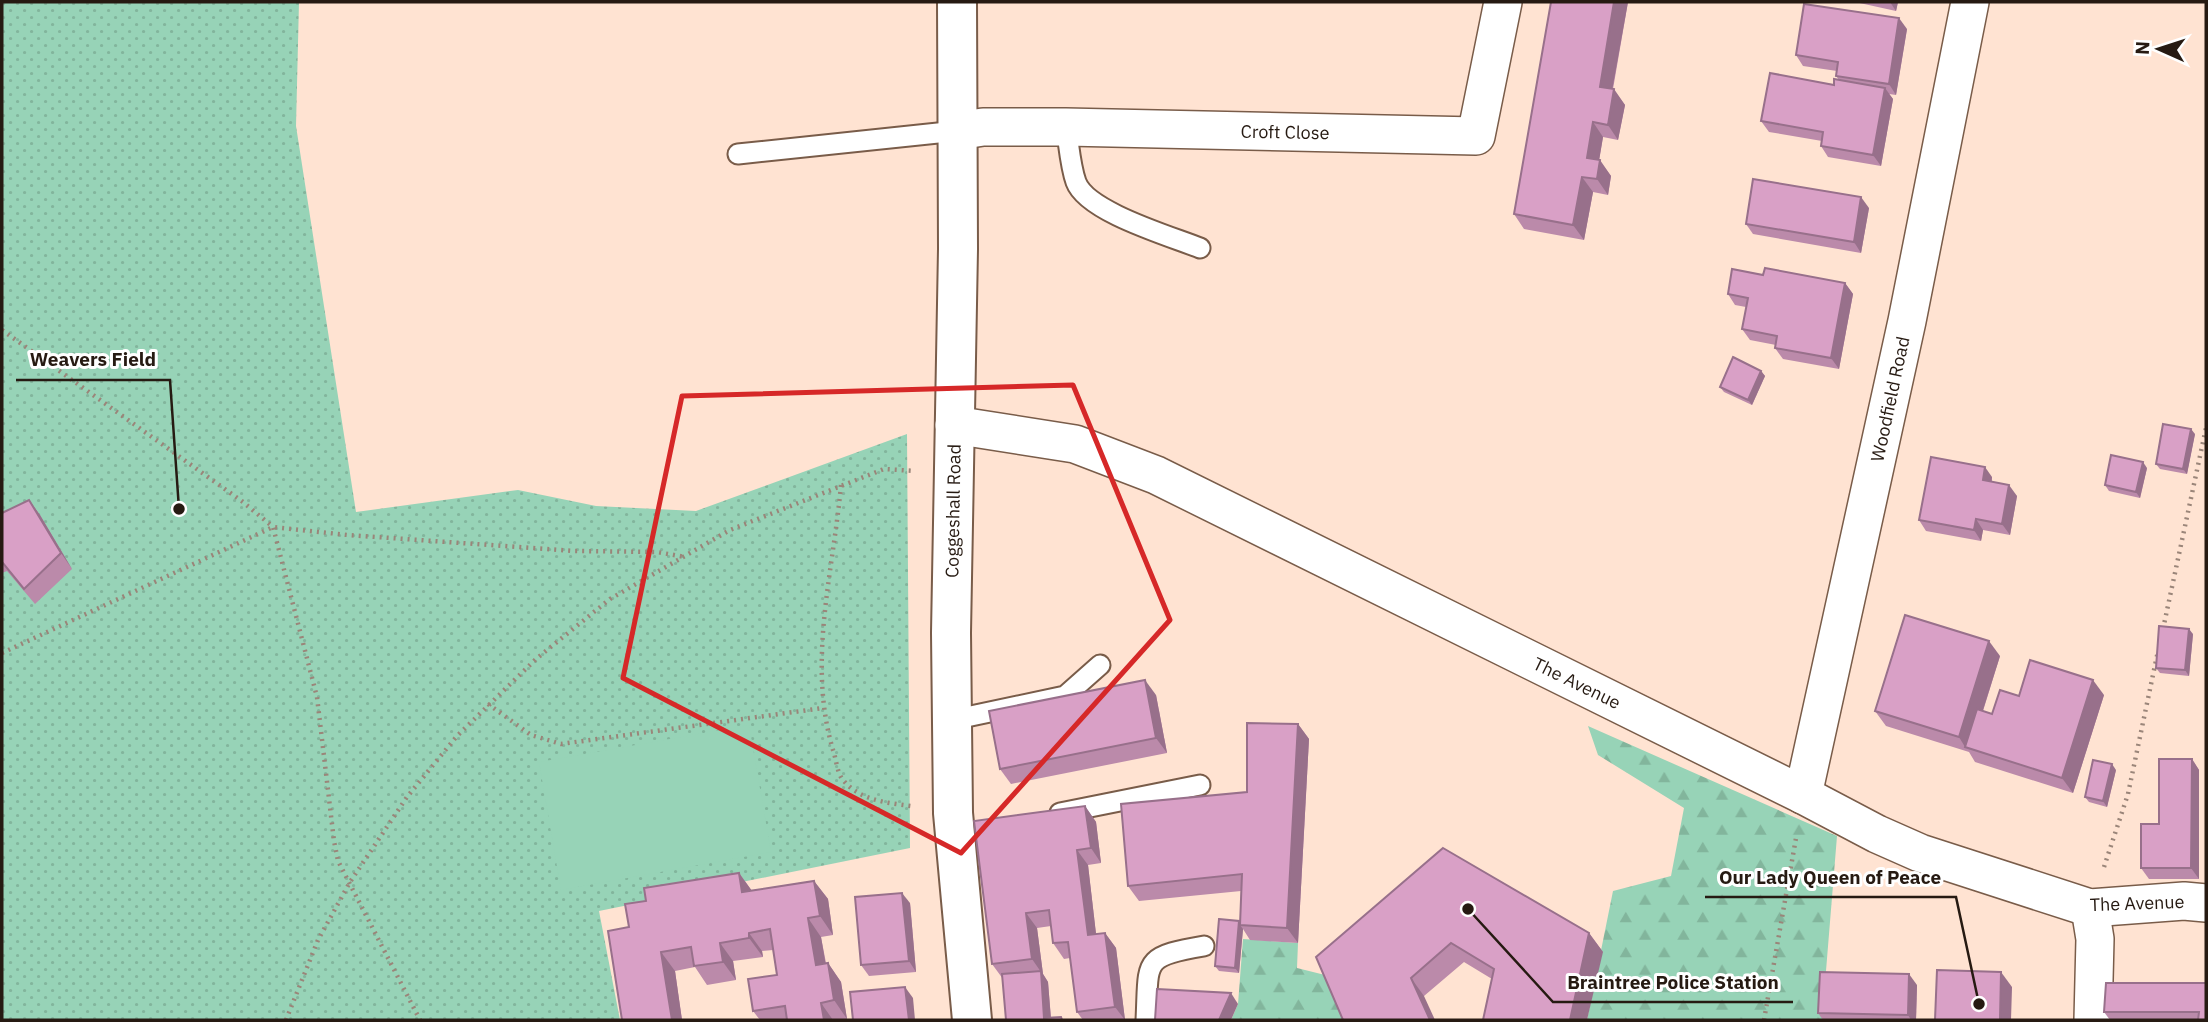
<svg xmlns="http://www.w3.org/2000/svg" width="2208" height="1022" viewBox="0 0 2208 1022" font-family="'IBM Plex Sans',sans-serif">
<defs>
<pattern id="forest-firs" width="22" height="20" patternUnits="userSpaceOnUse" patternTransform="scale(1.75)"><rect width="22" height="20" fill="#97d3b7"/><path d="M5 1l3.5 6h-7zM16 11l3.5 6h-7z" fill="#82b59c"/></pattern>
<pattern id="park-dots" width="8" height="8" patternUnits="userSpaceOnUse" patternTransform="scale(1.75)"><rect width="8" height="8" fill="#97d3b7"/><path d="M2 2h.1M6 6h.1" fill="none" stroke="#82b59c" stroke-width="1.8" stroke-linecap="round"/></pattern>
</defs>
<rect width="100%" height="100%" fill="#ffe3d2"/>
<g fill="url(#forest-firs)">
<path d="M1588 726 1837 836 1822 1020H1587L1613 891 1671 876 1684 808 1598 755Z"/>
<path d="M1243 939 1298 943 1297 968 1329 976 1348 1020H1231L1238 1004Z"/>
</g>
<path fill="url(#park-dots)" d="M2 2H299L296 126 356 512 518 490 596 506 696 511 907 434 910 848 599 911 620 1020H2Z"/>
<path fill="#97d3b7" d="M749 725 771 852 561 890 539 762Z"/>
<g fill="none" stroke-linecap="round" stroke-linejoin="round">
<g stroke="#795c49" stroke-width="23">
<g id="lane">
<path d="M1066 127C1069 144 1070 165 1076 182 1087 212 1170 236 1200 248"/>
<path d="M738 154 957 131"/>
<path d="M952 720 1065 696 1100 665"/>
<path d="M1060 813 1200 785"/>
<path d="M1146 1020C1149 960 1141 957 1204 946"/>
</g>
</g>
<g stroke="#795c49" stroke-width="40">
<g id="street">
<path d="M957 131 983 127H1066L1476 136 1503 2"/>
<path d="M954 425 1075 444 1156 475 1803 795 1877 834 1920 853 2090 908 2184 901 2206 903"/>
<path d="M1803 795 1907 321 1970 2"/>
<path d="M2090 908 2095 939 2093 1020"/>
</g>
</g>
<g stroke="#795c49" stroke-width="42">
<path id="secondary" d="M957 2 958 249 951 633 953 813 972 1020"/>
</g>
<g stroke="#9a8579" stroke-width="4.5" stroke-dasharray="2 5" stroke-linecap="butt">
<path d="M2 330 243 502 273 527 317 697 334 841 338 861 420 1020"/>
<path d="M841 485C833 574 807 662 833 750 836 758 837 773 843 780 859 800 887 803 911 806"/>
<path d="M2163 629 2206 428"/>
<path d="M2 653 273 527 348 535 575 551 657 552 685 557"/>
<path d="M488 704 531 735 561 744 823 708"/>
<path d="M2104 867 2128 794 2158 651"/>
<path d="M286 1020 318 940 350 882 407 797 457 736 536 659 610 599 730 530 884 469 915 471"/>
<path d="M1764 1020 1796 838"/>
</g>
<use href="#lane" stroke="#fff" stroke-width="19"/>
<use href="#street" stroke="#fff" stroke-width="37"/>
<use href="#secondary" stroke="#fff" stroke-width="38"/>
</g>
<g fill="#bb8aaa">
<path d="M1551 2H1628L1613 89 1625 105 1618 140 1603 137 1599 160 1611 176 1608 195 1593 192 1584 240 1524 229 1514 214Z"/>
<path d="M1855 2H1898L1896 11Z"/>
<path d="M1907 29 1896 95 1889 94 1893 99 1881 166 1828 157 1821 146 1822 141 1769 132 1761 121 1834 85 1839 80 1836 76 1837 71 1803 66 1796 55Z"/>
<path d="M1869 208 1861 253 1753 234 1746 224Z"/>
<path d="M1763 275 1845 283 1853 294 1839 369 1783 359 1775 348 1776 345 1750 340 1742 329 1746 307 1735 305 1728 294Z"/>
<path d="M1761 371 1765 376 1752 405 1724 392 1720 387Z"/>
<path d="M2195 434 2187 474 2160 469 2156 464Z"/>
<path d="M2147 468 2140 498 2109 491 2105 485Z"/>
<path d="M1992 477V482L2017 496 2010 535 1983 530 1981 541 1926 531 1919 520Z"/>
<path d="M29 500 40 515 72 569 35 604 7 571 2 573V513Z"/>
<path d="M2193 634 2189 676 2160 673 2156 668Z"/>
<path d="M2000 656 1983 711 1992 714 2019 696 2104 695 2073 793 1975 762 1969 752 1886 726 1875 711Z"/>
<path d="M1156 695 1167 753 1011 784 1000 769Z"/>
<path d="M1298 724 1309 739 1298 943 1250 940 1243 929 1239 973 1219 971 1215 966 1240 921 1241 891 1139 901 1128 886 1247 792Z"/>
<path d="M2192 759 2199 770V879H2149L2141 868 2159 824Z"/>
<path d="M2116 770 2107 807 2089 802 2085 797Z"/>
<path d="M1085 806 1096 822 1101 863 1088 865 1096 934 1105 933 1116 948 1125 1020H1083L1077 1012 1070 958 1064 959 1053 943 1051 926 1037 928 1043 974 1048 982 1051 1018 1006 1020 1003 979 992 964Z"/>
<path d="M1443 848 1589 933 1603 952 1484 1020 1492 979 1464 962 1424 996 1343 1020Z"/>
<path d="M739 873 752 891 814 881 828 899 833 935 821 937 826 963H828L841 982 847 1019 842 1020H760L753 1011 777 975 773 950 762 951 763 957 733 961 736 980 707 985 695 967 675 971 682 1020H622L629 927 646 901Z"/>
<path d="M910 903 916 972 869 976 861 965Z"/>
<path d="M2206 983V1020H2110L2104 1012Z"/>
<path d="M1917 985 1916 1020H1823L1818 1013Z"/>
</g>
<g fill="#98708b">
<path d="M1614 2H1628L1610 102 1600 87Z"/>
<path d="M1890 2H1898L1896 11Z"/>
<path d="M1899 18 1907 29 1896 95 1889 84Z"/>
<path d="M1885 88 1893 99 1881 166 1873 155Z"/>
<path d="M1614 89 1625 105 1618 140 1608 125Z"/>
<path d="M1593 122 1603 137 1597 173 1587 158Z"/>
<path d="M1600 160 1611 176 1608 195 1597 179Z"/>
<path d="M1582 177 1593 192 1584 240 1573 225Z"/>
<path d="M1861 197 1869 208 1861 253 1854 242Z"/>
<path d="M1845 283 1853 294 1839 369 1831 358Z"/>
<path d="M1761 371 1765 376 1752 405 1748 400Z"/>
<path d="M2191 429 2195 434 2187 474 2183 469Z"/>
<path d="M2143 462 2147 468 2140 498 2136 492Z"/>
<path d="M1985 467 1992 477 1990 491 1983 480Z"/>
<path d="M2009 485 2017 496 2010 535 2002 524Z"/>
<path d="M29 500 40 515 72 569 61 553Z"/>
<path d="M1976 519 1983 530 1981 541 1974 530Z"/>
<path d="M2189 629 2193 634 2189 676 2185 670Z"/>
<path d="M1989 641 2000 656 1971 748 1965 747 1959 737Z"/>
<path d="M1145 680 1156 695 1167 753 1156 738Z"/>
<path d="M2093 680 2104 695 2073 793 2062 778Z"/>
<path d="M1298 724 1309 739 1298 943 1287 928Z"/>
<path d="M2192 759 2199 770V879L2191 868Z"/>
<path d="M2112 764 2116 770 2107 807 2103 801Z"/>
<path d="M1085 806 1096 822 1101 863 1091 848Z"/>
<path d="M1077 850 1088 865 1098 951 1088 935Z"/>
<path d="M739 873 752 891 742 892Z"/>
<path d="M814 881 828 899 833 935 820 916Z"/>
<path d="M902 893 910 903 916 972 909 961Z"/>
<path d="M1026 913 1037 928 1043 974 1048 982 1051 1020 1044 1018 1041 972 1032 959Z"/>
<path d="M808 918 821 937 829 984 816 965Z"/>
<path d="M1239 921 1240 925 1243 929 1239 973 1235 968Z"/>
<path d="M749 933 762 951 763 957 749 938Z"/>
<path d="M1105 933 1116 948 1125 1020 1115 1007Z"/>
<path d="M1589 933 1603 952 1587 1020H1570Z"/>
<path d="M720 943 733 961 736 980 723 962Z"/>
<path d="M661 952 675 971 682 1020H672Z"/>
<path d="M828 963 841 982 847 1019 834 1000Z"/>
<path d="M2001 972 2012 987 2011 1020H2000Z"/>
<path d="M1909 974 1917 985 1916 1020H1911L1908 1015Z"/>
<path d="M1411 978 1424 996 1435 1020H1430Z"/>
<path d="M905 987 913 998 915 1020H909Z"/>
<path d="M1231 993 1238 1004 1231 1020H1219Z"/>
<path d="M821 1003 833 1020H824Z"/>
</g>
<g fill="#d9a0c6" stroke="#98708b" stroke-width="2">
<path d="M1551 2H1614L1600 87 1614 89 1608 125 1593 122 1587 158 1600 160 1597 179 1582 177 1573 225 1514 214Z"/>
<path d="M1804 4 1899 18 1889 84 1836 76 1838 62 1796 55Z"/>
<path d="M1770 73 1834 85V79L1885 88 1873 155 1821 146 1823 132 1761 121Z"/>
<path d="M1753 179 1861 197 1854 242 1746 224Z"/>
<path d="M1765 268 1845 283 1831 358 1775 348 1777 336 1742 329 1748 298 1728 294 1732 269 1763 275Z"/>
<path d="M1733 357 1761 371 1748 400 1720 387Z"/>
<path d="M2163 424 2191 429 2183 469 2156 464Z"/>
<path d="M2111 455 2143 462 2136 492 2105 485Z"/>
<path d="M1931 457 1985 467 1983 480 2009 485 2002 524 1976 519 1974 530 1919 520Z"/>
<path d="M29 500 61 553 24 589 2 562V513Z"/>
<path d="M1905 615 1989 641 1959 737 1875 711Z"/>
<path d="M2159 626 2189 629 2185 670 2156 668Z"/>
<path d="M2030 660 2093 680 2062 778 1965 747 1977 709 1992 714 2000 690 2019 696Z"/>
<path d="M1145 680 1156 738 1000 769 989 711Z"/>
<path d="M1247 723 1298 724 1287 928 1240 925 1242 874 1128 886 1121 804 1247 792Z"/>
<path d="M2159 759H2192L2191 868H2141V824H2159Z"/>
<path d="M2093 760 2112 764 2103 801 2085 797Z"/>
<path d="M1085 806 1091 848 1077 850 1088 935 1105 933 1115 1007 1077 1012 1068 942 1053 943 1049 910 1026 913 1032 959 992 964 974 821Z"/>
<path d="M1443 848 1589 933 1570 1020H1483L1494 969 1451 943 1411 978 1430 1020H1343L1316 957Z"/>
<path d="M739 873 742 892 814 881 820 916 808 918 816 965 828 963 834 1000 821 1003 824 1020H787L785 1006 753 1011 748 979 777 975 770 929 749 933V938L720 943 723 962 694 966 691 947 661 952 672 1020H622L608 931 629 927 625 904 646 901 644 888Z"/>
<path d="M902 893 909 961 861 965 855 897Z"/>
<path d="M1219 919 1239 921 1235 968 1215 966Z"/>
<path d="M1937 970 2001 972 2000 1020H1935Z"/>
<path d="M1041 971 1044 1018 1061 1017 1062 1020H1006L1002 974Z"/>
<path d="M1820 972 1909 974 1908 1015 1818 1013Z"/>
<path d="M2106 983H2206V1020H2198L2199 1012H2104Z"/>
<path d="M905 987 909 1020H853L850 992Z"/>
<path d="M1157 989 1231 993 1219 1020H1155Z"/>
</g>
<path fill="none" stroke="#d62828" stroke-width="5" stroke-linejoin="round" d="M1073 385 1170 620 961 853 623 678 682 396Z"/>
<g text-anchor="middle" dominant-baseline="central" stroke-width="6" stroke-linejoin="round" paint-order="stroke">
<g font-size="18" fill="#261a12" stroke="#fff">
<text transform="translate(1285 132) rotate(1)">Croft Close</text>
<text transform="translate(1890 399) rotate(-78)">Woodfield Road</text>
<text transform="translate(953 511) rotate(-89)">Coggeshall Road</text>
<text transform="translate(1577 683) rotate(26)">The Avenue</text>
<text transform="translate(2137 903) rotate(-2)">The Avenue</text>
</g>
</g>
<path fill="none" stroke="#261a12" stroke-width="2.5" d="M179 509L170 380H16M1979 1004L1956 897H1705M1468 909L1553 1002H1793"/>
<g fill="#261a12" stroke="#fff" stroke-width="2.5">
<circle cx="179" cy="509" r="7"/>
<circle cx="1979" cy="1004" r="7"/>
<circle cx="1468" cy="909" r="7"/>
</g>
<g font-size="19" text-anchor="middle" font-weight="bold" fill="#261a12" stroke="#fff" stroke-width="6" stroke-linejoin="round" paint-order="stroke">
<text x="93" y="366">Weavers Field</text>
<text x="1830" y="884">Our Lady Queen of Peace</text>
<text x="1673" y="989">Braintree Police Station</text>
</g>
<rect width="2208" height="1022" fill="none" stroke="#261a12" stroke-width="7"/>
<g transform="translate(2159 49) rotate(273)" stroke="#ffffff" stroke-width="5" paint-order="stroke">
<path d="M0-5L12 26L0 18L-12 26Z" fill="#261a12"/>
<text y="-10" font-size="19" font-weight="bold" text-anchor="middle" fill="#261a12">N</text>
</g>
</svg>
